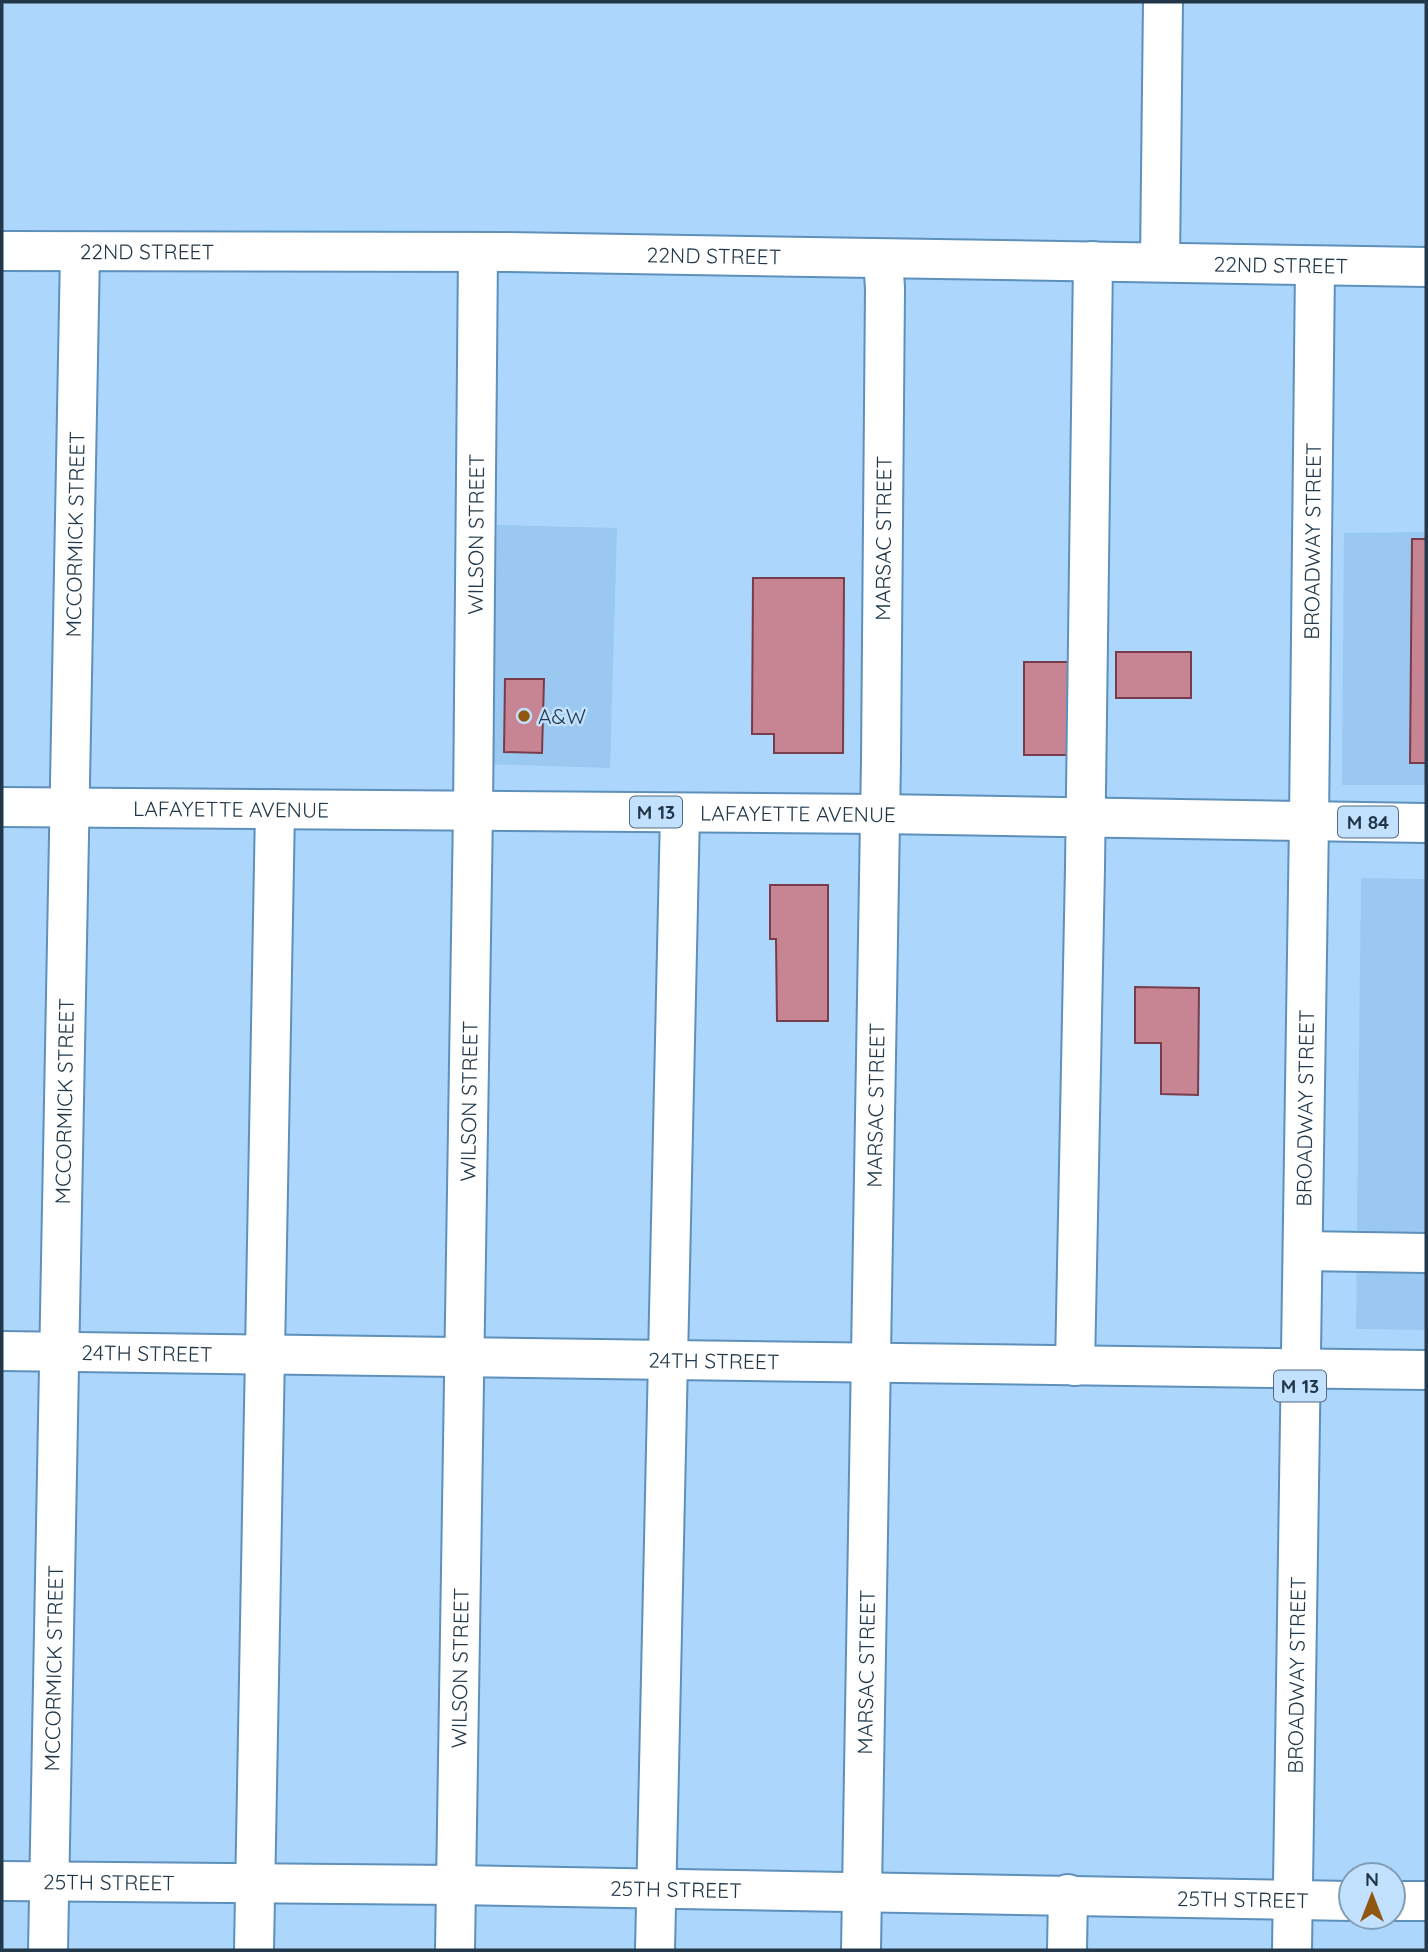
<svg xmlns="http://www.w3.org/2000/svg" width="1428" height="1952" viewBox="0 0 1428 1952" font-family="Quicksand,sans-serif">
<rect width="100%" height="100%" fill="#acd6fb"/>
<g fill="#9ac8f0">
<path d="M497 525 617 528 610 768 489 764Z"/>
<path d="M1426 532V785H1342L1344 533Z"/>
<path d="M1361 878 1426 879V1330L1356 1329Z"/>
</g>
<g fill="#c78492" stroke="#783c4b" stroke-width="2">
<path d="M1412 539H1426V763H1410Z"/>
<path d="M753 578H844L843 753H774V734H752Z"/>
<rect x="1116" y="652" width="75" height="46"/>
<rect x="1024" y="662" width="45" height="93"/>
<path d="M505 679H544L542 753 504 752Z"/>
<path d="M770 885H828V1021H777L776 939H770Z"/>
<path d="M1135 987 1199 988 1198 1095 1161 1094V1043H1135Z"/>
</g>
<g fill="none" stroke-linecap="round" stroke-linejoin="round">
<g stroke="#5d90bb" stroke-width="42">
<g id="minor">
<path id="s1" d="M2 251 508 252 1426 267"/>
<path d="M1160 261 1163 2"/>
<path id="s2" d="M1309 821 1315 266"/>
<path d="M1303 1251 1426 1253"/>
<path id="s3" d="M2 1351 1426 1370"/>
<path d="M1075 1366 1085 867 1093 261"/>
<path id="s4" d="M2 1881 455 1885 1351 1901"/>
<path d="M1393 1901H1426"/>
<path id="s5" d="M48 1950 80 252"/>
<path d="M254 1950 275 809"/>
<path id="s6" d="M455 1950 473 811 478 252"/>
<path d="M655 1950 680 813"/>
<path id="s7" d="M861 1950 881 760 885 288 883 259"/>
<path d="M1067 1950 1068 1894"/>
</g>
</g>
<g stroke="#5d90bb" stroke-width="42">
<g id="major">
<path id="s8" d="M2 807 880 814 1426 823"/>
<path id="s9" d="M1292 1950 1309 821"/>
</g>
</g>
<use href="#minor" stroke="#fff" stroke-width="38"/>
<use href="#major" stroke="#fff" stroke-width="38"/>
</g>
<circle fill="#8f570f" stroke="#c2e1fe" stroke-width="2.5" cx="524" cy="716" r="7"/>
<g text-anchor="middle" dominant-baseline="central" stroke-width="5" stroke-linejoin="round" paint-order="stroke">
<g fill="#c2e1fe" stroke="#526b80" stroke-width="2">
<rect x="630" y="796.5" width="52" height="31" rx="5"/>
<rect x="1338" y="806.5" width="60" height="31" rx="5"/>
<rect x="1274" y="1370.5" width="52" height="31" rx="5"/>
</g>
<g font-size="19" font-weight="bold" fill="#22384a">
<text x="656" y="812">M 13</text>
<text x="1368" y="822">M 84</text>
<text x="1300" y="1386">M 13</text>
</g>
<g font-size="21" fill="#22384a" stroke="#c2e1fe">
<text stroke="none"><textPath href="#s1" startOffset="145">22ND STREET</textPath></text>
<text stroke="none"><textPath href="#s1" startOffset="712">22ND STREET</textPath></text>
<text stroke="none"><textPath href="#s1" startOffset="1279">22ND STREET</textPath></text>
<text stroke="none"><textPath href="#s5" startOffset="1416">MCCORMICK STREET</textPath></text>
<text stroke="none"><textPath href="#s6" startOffset="1416">WILSON STREET</textPath></text>
<text stroke="none"><textPath href="#s7" startOffset="1412">MARSAC STREET</textPath></text>
<text stroke="none"><textPath href="#s2" startOffset="280">BROADWAY STREET</textPath></text>
<text stroke="none"><textPath href="#s8" startOffset="229">LAFAYETTE AVENUE</textPath></text>
<text stroke="none"><textPath href="#s8" startOffset="796">LAFAYETTE AVENUE</textPath></text>
<text stroke="none"><textPath href="#s5" startOffset="849">MCCORMICK STREET</textPath></text>
<text stroke="none"><textPath href="#s6" startOffset="849">WILSON STREET</textPath></text>
<text stroke="none"><textPath href="#s7" startOffset="845">MARSAC STREET</textPath></text>
<text stroke="none"><textPath href="#s9" startOffset="842">BROADWAY STREET</textPath></text>
<text stroke="none"><textPath href="#s3" startOffset="145">24TH STREET</textPath></text>
<text stroke="none"><textPath href="#s3" startOffset="712">24TH STREET</textPath></text>
<text stroke="none"><textPath href="#s5" startOffset="282">MCCORMICK STREET</textPath></text>
<text stroke="none"><textPath href="#s6" startOffset="282">WILSON STREET</textPath></text>
<text stroke="none"><textPath href="#s7" startOffset="278">MARSAC STREET</textPath></text>
<text stroke="none"><textPath href="#s9" startOffset="275">BROADWAY STREET</textPath></text>
<text stroke="none"><textPath href="#s4" startOffset="107">25TH STREET</textPath></text>
<text stroke="none"><textPath href="#s4" startOffset="674">25TH STREET</textPath></text>
<text stroke="none"><textPath href="#s4" startOffset="1241">25TH STREET</textPath></text>
</g>
<g font-size="21" fill="#22384a" stroke="#c2e1fe" text-anchor="start">
<text x="538" y="716">A&amp;W</text>
</g>
</g>
<rect width="1428" height="1952" fill="none" stroke="#22384a" stroke-width="7"/>
<g transform="translate(1372 1896)"><circle r="33" fill="#c2e1fe" stroke="#829db6" stroke-width="2"/>
<path d="M0-5L12 26L0 18L-12 26Z" fill="#8f570f"/>
<text y="-10" font-size="19" font-weight="bold" text-anchor="middle" fill="#22384a">N</text>
</g>
</svg>
